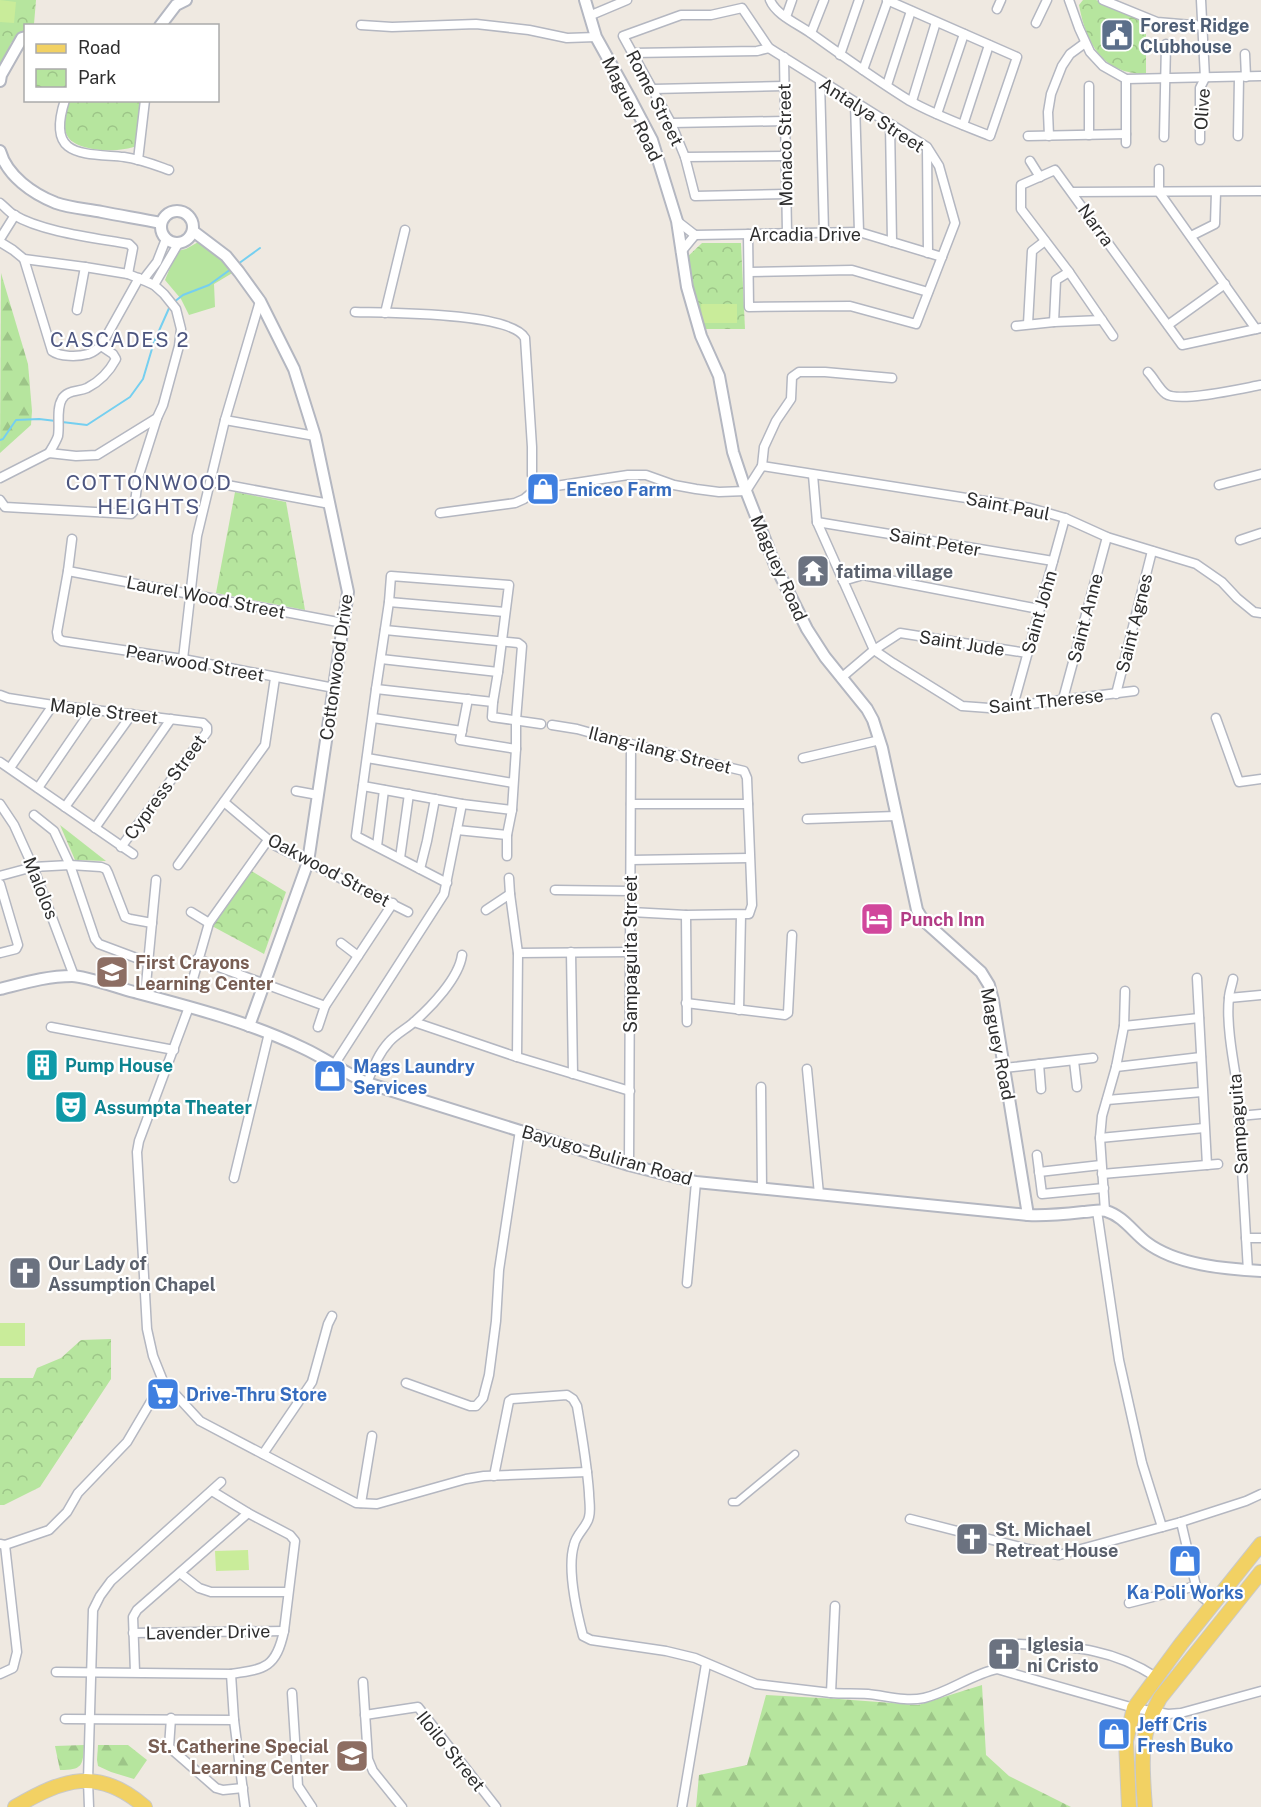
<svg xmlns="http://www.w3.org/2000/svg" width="1261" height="1807" viewBox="0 0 1261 1807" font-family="'Public Sans',sans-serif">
<defs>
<pattern id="forest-firs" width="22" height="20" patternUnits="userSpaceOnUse" patternTransform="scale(1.5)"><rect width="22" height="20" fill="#b6e59e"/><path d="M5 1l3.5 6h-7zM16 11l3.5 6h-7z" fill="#9dc588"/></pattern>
<pattern id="park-crowns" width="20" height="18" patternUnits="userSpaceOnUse" patternTransform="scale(1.5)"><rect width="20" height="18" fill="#b6e59e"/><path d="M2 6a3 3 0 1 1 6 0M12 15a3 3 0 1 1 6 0" fill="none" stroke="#9dc588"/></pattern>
</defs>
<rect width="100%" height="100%" fill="#efe9e1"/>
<path fill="#b6e59e" d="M200 241 213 249 234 272 214 284 215 307 189 315 181 299 165 280 177 251 186 249Z"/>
<g fill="url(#forest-firs)">
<path d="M1 273 28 364 32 411 31 425 0 453Z"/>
<path d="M982 1685 986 1755 1009 1776 1071 1807H696L699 1775 747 1765 766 1695 839 1699 918 1705Z"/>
<path d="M84 1745C83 1766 82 1770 60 1770L55 1746Z"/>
<path d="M98 1745H128L147 1760 134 1779 111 1772 98 1766 97 1760Z"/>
</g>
<g fill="url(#park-crowns)">
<path d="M0 0H36L34 24 26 26 25 29 11 43 0 68Z"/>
<path d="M1083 0H1096L1146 22V74C1102 74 1086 43 1079 5Z"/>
<path d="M70 101H140L142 102 136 146C121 153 72 153 66 133 62 123 66 109 70 101Z"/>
<path d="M702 243H741L745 329H700L683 261Z"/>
<path d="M235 492 286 502 305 610 216 593Z"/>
<path d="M60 825 106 861 75 860Z"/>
<path d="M250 870 286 892 264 954 212 926Z"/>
<path d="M111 1339V1379L40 1487 4 1505H0V1378H33L37 1368 61 1358 81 1340Z"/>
</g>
<g fill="#c9ec9a">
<path d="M0 0 16 2 14 23 0 22Z"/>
<path d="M701 304H737V323H702Z"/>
<rect x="0" y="1323" width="25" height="23"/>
<path d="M248 1550 249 1570 216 1571 215 1551Z"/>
</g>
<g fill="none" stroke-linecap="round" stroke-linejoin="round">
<g stroke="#75cff0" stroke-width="2">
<path d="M238 264 260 248"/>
<path d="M174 302 183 295 209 285 231 269"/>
<path d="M62 422 87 425 130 397 143 379 154 342 170 306"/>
<path d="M0 440 3 439 16 420 39 419 56 421"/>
</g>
<g stroke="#b4b7c1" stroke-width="9">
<path id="pedestrian" d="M732 1502H737L795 1454"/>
</g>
<g stroke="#b4b7c1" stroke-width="11">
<g id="minor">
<path d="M770 0C776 15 798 24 812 34 844 57 876 80 910 101 935 115 963 125 990 136L1017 57 887 0"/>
<path d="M1069 0 1079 28 1090 52 1103 66 1126 79 1261 76"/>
<path d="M1103 0 1157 22 1204 26"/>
<path d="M997 9 1001 0"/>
<path d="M589 16 627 0"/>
<path d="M786 17 792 0"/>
<path d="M1036 23 1047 0"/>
<path d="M361 25 392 27 476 24 529 30 567 38 596 37"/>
<path d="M811 33 824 0"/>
<path d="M632 53 757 51 769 48"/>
<path d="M1245 54 1246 77"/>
<path d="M840 55 859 0"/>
<path d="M784 57 787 233"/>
<path d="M863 70 888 0"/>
<path d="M1126 79V143"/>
<path d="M820 81 824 232"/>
<path d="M887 85 911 11"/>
<path d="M653 89 784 86"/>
<path d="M65 100C46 158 82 153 124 157 140 159 155 165 169 170"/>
<path d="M912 101 936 22"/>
<path d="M855 103 859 232"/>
<path d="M937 114 964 34"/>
<path d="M671 123 785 121"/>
<path d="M890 124 892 242"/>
<path d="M963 125 989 45"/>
<path d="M1089 135V86"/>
<path d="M1028 136 1126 134"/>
<path d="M1049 136 1048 112 1051 94 1062 66 1070 54 1085 43"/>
<path d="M1238 136 1239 77"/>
<path d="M1164 137 1166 44"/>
<path d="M1200 140V88L1205 78 1201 0"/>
<path d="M927 148 928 253"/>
<path d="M685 157 786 156"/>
<path d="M138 160 145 100"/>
<path d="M1030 161 1040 177"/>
<path d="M1159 169V192L1256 329"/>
<path d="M1072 192 1261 191"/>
<path d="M0 203C5 207 9 212 14 215 42 232 96 238 129 244L133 248 128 274"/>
<path d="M677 221 695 235 681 252"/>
<path d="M748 234 749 307 850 306 916 324 955 223 939 166 927 147 769 48 742 8 711 15H681L623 36 671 123 685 157 695 196 786 194"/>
<path d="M695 235 859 232 942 257"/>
<path d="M1191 236 1215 224 1216 192"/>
<path d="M0 239 15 215"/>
<path d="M0 242 13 250 24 259 85 267 128 274 143 280 154 285 164 294 176 309 181 329 179 346 163 405 157 418 97 455 76 456 49 453 0 478"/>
<path d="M24 259 52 351C60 357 78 357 88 354 93 353 97 349 101 346L139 278"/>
<path d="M749 272 852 270 928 292"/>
<path d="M143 280 157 262 166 239"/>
<path d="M154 285 178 244"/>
<path d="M77 310 85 267"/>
<path d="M355 312C385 313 511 312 525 338L532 447V475L536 489 628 475H646L674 485 696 489 719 492 746 491 762 466 1030 508 1065 518 1107 537 1196 564 1222 582 1237 598 1254 612 1261 613"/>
<path d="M385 313 405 230"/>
<path d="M1054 322 1056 280 1069 272"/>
<path d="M1028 324 1032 251 1045 241"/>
<path d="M1168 325 1225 284"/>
<path d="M1016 326 1054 322 1102 320"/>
<path d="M1113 336 1069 272 1021 209V185L1055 170 1182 345 1261 328"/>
<path d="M1148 372C1154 378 1159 389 1166 394 1179 403 1244 388 1261 385"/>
<path d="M225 420 315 436"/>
<path d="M49 453C52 448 56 442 58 436 60 425 56 409 62 399 67 390 78 392 87 388 101 381 109 372 116 359L113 354 101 346"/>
<path d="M762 466 764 447 776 421 791 399 792 377 799 372H825L892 378"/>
<path d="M813 475 817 522 874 650 893 663 962 706 989 708 1013 706 1134 691"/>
<path d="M211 482 330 504"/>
<path d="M1219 485 1261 474"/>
<path d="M0 500 5 507 131 514 134 511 138 478 157 418"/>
<path d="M440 513 515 503 524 499 536 489"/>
<path d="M817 522 1053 561"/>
<path d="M72 539 68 571 57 632 58 638 62 641 183 659 334 688"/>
<path d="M1240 540 1261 533"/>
<path d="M68 571 343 623"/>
<path d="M843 581 863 575 1039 609"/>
<path d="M389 602 505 612"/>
<path d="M385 630 518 643 522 646 516 720V749L512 810 507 835V856"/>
<path d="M183 659 197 536 225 420 260 301"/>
<path d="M381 659 498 672"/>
<path d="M841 678 874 650 900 633 1027 653"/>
<path d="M376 689 493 702"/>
<path d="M1116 694 1152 551"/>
<path d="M0 695 8 698 53 705 203 723 207 727V732L121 847"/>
<path d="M468 699 460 740 516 749"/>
<path d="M1063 699 1107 537"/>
<path d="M1013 706 1065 518"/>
<path d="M373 718 462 731"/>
<path d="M1216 718 1239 782 1261 779"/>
<path d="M552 725 577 729 631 744 744 771 747 778 752 905 749 914 686 915 631 912"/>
<path d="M367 758 513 783"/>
<path d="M803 758 880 740"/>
<path d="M0 762 133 854"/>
<path d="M10 768 53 705"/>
<path d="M363 786 462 804 512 810"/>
<path d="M38 788 92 709"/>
<path d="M296 791 318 795"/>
<path d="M224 802 276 846 408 912"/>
<path d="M0 804 14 825 33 867 74 976"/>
<path d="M631 804H748"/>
<path d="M65 807 132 714"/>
<path d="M34 815 54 831 70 865 95 939 99 944 147 962"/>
<path d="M807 819 896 816"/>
<path d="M95 828 171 719"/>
<path d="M457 830 507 835"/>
<path d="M377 846 384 790"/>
<path d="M400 858 409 794"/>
<path d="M631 860 749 858"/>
<path d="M178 865 265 745 275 678"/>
<path d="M420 869 427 841 435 799"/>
<path d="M0 876 33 867 70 865 101 867 106 869 108 873 125 917 130 919 152 923"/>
<path d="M509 878 510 894"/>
<path d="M447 883 356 836 376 689 389 602 391 576 509 585 498 672 493 702 492 717 541 724"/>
<path d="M0 884 18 945 16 949 0 953"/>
<path d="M555 890 630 891"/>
<path d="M486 910 510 894 518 953 517 1057"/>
<path d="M191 912 209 923"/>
<path d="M686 915 687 1022"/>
<path d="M341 943 358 956"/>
<path d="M571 952 573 1074"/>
<path d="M518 953 630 952"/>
<path d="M197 959 325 1006"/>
<path d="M1197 978 1207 1165"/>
<path d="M1233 979C1232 985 1229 992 1229 998 1226 1022 1233 1060 1237 1084L1248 1271"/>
<path d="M191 986 209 923 268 840"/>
<path d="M145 995 156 880"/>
<path d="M1229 998 1261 995"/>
<path d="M686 1003 785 1015 788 1013 792 935"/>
<path d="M189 1007 139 1141 137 1152 147 1329 153 1356 163 1381 200 1421 356 1503 377 1504 466 1479 484 1476 587 1472"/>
<path d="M739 1010 741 915"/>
<path d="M414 1022 517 1057 630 1091"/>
<path d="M1124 1026 1199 1018"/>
<path d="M51 1027 174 1050"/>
<path d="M318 1027 325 1006 393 903"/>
<path d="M1074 1061 1077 1087"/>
<path d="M1039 1064 1041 1089"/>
<path d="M334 1065 444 894 462 804"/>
<path d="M1116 1067 1201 1057"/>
<path d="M1004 1068 1093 1058"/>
<path d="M807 1069 819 1194"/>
<path d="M367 1083C373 1068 378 1054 389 1042 396 1034 406 1029 414 1022 431 1007 459 978 462 955"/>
<path d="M761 1087 762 1189"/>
<path d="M1107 1100 1202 1092"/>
<path d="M1239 1116 1261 1114"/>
<path d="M1100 1138 1204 1128"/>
<path d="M1037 1155 1042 1194 1104 1188"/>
<path d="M629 1165 631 744"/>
<path d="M1039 1172 1101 1165"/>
<path d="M1102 1174 1218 1164"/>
<path d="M234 1178 269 1033"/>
<path d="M1097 1211 1119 1360 1142 1463 1162 1527"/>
<path d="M1105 1211 1100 1138 1102 1116 1116 1067 1124 1026 1125 991"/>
<path d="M1246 1238H1261"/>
<path d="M687 1283 696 1182"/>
<path d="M406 1383 470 1406H476L483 1398 489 1375 496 1321 499 1270 520 1130"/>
<path d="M263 1454 312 1382 328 1324 332 1316"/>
<path d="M494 1476 509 1401 512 1399 567 1395 573 1399 577 1406C582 1435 587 1464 589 1493 589 1500 591 1510 589 1517 587 1527 576 1534 574 1545 567 1568 577 1613 583 1636L591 1640 666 1651 695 1658 756 1684 831 1693 835 1606"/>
<path d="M361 1503 372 1436"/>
<path d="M910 1519 1028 1549 1059 1555 1181 1522 1246 1501 1261 1494"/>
<path d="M1181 1522 1196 1586 1202 1597 1212 1605"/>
<path d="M0 1544 5 1545 49 1530 67 1512 78 1493 127 1442 163 1381"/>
<path d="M180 1573 199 1588 211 1592H288"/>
<path d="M1129 1603 1196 1586"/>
<path d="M133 1633 284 1631"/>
<path d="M1019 1644C1071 1647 1110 1647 1156 1677"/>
<path d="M56 1672 231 1674C265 1669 276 1668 284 1631L295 1541 290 1535 248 1513 212 1491"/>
<path d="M135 1672 133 1617 137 1610 248 1513"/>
<path d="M0 1674 13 1668 17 1652 5 1545"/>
<path d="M231 1674 234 1720 245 1807"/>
<path d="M363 1682 368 1759 373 1771 402 1807"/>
<path d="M292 1693 298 1786 312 1807"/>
<path d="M831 1693C843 1694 856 1693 868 1694 887 1696 905 1702 924 1698 950 1692 972 1674 997 1669L1134 1708 1168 1714 1181 1713 1261 1691"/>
<path d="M365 1715 418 1707 496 1807"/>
<path d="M171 1718 169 1747 216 1788 223 1790 243 1788"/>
<path d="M65 1719 234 1720"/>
<path d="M89 1807 88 1781 93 1610 100 1596 111 1581 221 1482"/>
<path d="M682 1807 706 1664"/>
</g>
</g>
<g stroke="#b4b7c1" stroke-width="14">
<g id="tertiary">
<path d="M585 0 596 37 631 100 652 140 677 221 687 287 701 336 719 376 733 452 746 491 775 565 807 629 825 657 867 709 873 720 882 748 917 910 923 920 981 972 989 985 993 1000 1028 1215"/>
<path d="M160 26 176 5 186 0"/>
<path d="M0 81 1 75 22 38 26 37"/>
<path d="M0 151C7 176 33 194 56 203 70 208 87 209 102 212 122 216 142 219 161 223"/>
<circle cx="177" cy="227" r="16"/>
<path d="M193 231 226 256 239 272 260 301 294 369 315 436 348 592 308 862 249 1026"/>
<path d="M0 989C24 983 47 976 72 976 86 976 118 988 134 992 191 1007 249 1022 303 1048 325 1058 345 1073 367 1083L629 1165 696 1182 1028 1215C1047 1216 1065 1214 1083 1212 1090 1212 1100 1209 1106 1211 1123 1216 1133 1232 1146 1242 1176 1265 1225 1269 1261 1271"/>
</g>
</g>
<g stroke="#c9c9c9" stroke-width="16">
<g id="primary">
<path d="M15 1807C63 1779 98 1766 145 1807"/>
<path d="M1129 1807 1126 1741 1134 1708 1181 1644 1261 1544"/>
<path d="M1145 1807C1142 1765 1138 1736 1160 1698L1261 1572"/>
</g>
</g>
<use href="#pedestrian" stroke="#fff" stroke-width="6"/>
<use href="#minor" stroke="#fff" stroke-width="8"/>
<use href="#tertiary" stroke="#fff" stroke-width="10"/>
<use href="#primary" stroke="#f2d163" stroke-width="14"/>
</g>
<defs>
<g id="civic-square" transform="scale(1.725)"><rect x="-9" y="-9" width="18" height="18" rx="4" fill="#5c6f8a" stroke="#fff"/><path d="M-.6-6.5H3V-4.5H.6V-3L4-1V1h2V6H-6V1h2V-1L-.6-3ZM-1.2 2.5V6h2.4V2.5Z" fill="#fff"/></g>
<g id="shop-square" transform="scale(1.725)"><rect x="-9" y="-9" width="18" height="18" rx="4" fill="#3f7fe0" stroke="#fff"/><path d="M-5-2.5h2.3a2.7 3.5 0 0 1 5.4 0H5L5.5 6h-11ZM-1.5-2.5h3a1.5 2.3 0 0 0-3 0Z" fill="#fff"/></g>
<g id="temple-square" transform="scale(1.725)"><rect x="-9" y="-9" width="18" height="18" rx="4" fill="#6b7280" stroke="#fff"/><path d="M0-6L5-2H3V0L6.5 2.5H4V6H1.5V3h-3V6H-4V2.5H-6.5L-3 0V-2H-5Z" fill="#fff"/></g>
<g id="hotel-square" transform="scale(1.725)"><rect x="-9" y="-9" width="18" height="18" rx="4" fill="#d1479c" stroke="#fff"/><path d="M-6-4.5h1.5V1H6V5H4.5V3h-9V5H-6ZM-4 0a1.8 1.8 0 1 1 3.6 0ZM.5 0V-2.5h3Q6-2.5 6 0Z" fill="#fff"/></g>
<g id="school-square" transform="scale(1.725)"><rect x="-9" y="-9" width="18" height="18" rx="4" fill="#8d6e63" stroke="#fff"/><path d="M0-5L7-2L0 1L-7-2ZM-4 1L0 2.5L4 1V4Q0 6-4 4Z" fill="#fff"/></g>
<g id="building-square" transform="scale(1.725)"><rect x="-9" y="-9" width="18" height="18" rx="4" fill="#0f9aa8" stroke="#fff"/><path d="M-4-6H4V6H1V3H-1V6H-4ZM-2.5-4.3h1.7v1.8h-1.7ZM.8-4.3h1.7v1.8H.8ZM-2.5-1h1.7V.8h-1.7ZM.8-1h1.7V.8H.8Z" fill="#fff"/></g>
<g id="theatre-square" transform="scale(1.725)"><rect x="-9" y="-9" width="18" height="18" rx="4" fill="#0f9aa8" stroke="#fff"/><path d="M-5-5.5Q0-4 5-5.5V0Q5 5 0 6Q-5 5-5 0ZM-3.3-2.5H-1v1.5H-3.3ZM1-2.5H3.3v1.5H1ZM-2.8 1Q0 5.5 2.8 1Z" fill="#fff"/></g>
<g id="church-square" transform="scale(1.725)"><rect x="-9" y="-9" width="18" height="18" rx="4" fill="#6b7280" stroke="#fff"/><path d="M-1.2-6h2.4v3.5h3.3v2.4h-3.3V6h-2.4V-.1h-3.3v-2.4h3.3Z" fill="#fff"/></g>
<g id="supermarket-square" transform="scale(1.725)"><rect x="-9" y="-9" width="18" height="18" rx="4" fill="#3f7fe0" stroke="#fff"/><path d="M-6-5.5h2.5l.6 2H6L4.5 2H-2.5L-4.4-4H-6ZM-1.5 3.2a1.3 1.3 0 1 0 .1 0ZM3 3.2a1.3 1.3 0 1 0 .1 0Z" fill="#fff"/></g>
</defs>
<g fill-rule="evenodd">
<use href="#civic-square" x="1117" y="35"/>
<use href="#shop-square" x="543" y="489"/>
<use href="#temple-square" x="813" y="571"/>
<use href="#hotel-square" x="877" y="919"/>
<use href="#school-square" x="112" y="972"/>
<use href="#building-square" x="42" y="1065"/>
<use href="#shop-square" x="330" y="1076"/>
<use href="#theatre-square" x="71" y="1107"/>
<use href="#church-square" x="25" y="1273"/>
<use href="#supermarket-square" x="163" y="1394"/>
<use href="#church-square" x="972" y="1539"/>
<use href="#shop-square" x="1185" y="1561"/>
<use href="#church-square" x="1004" y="1654"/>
<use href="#shop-square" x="1114" y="1734"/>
<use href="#school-square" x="352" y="1756"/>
</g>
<g text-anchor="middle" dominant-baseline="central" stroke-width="4.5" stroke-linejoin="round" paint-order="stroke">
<g font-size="18" font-weight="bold" fill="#4e5e75" stroke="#fff" text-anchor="start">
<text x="1140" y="25">Forest Ridge<tspan x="1140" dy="21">Clubhouse</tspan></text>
</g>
<g font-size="18" fill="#2e2e2e" stroke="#fff">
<text transform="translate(655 98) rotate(63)">Rome Street</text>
<text transform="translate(632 109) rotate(64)">Maguey Road</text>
<text transform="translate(1202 109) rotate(-86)">Olive</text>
<text transform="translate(872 115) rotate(33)">Antalya Street</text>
<text transform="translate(785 145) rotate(-91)">Monaco Street</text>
<text transform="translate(1096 225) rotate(54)">Narra</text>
<text x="805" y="234">Arcadia Drive</text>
<text transform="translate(1008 506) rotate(11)">Saint Paul</text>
<text transform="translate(935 542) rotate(10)">Saint Peter</text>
<text transform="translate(779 568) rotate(66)">Maguey Road</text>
<text transform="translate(206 597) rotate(11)">Laurel Wood Street</text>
<text transform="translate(1039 612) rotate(-74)">Saint John</text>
<text transform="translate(1085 618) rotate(-75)">Saint Anne</text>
<text transform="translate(1134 623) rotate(-76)">Saint Agnes</text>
<text transform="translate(962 643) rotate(9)">Saint Jude</text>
<text transform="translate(195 663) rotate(10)">Pearwood Street</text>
<text transform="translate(336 667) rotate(-82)">Cottonwood Drive</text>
<text transform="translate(1046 701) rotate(-6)">Saint Therese</text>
<text transform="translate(104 711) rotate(7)">Maple Street</text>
<text transform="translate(660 750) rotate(14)">Ilang-ilang Street</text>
<text transform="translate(165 787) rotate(-54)">Cypress Street</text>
<text transform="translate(329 870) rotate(28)">Oakwood Street</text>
<text transform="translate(41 888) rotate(68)">Malolos</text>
<text transform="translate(630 954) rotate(-90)">Sampaguita Street</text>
<text transform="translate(998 1044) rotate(79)">Maguey Road</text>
<text transform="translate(1238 1124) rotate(-94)">Sampaguita</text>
<text transform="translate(607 1155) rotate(16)">Bayugo-Buliran Road</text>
<text transform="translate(208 1632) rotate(-1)">Lavender Drive</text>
<text transform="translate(451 1751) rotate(51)">Iloilo Street</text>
</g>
<g font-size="18" font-weight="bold" fill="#366cbe" stroke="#fff" text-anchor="start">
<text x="566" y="489">Eniceo Farm</text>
<text x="353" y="1066">Mags Laundry<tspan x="353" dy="21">Services</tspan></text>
<text x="186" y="1394">Drive-Thru Store</text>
<text x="1185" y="1592" text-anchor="middle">Ka Poli Works</text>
<text x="1137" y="1724">Jeff Cris<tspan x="1137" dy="21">Fresh Buko</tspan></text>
</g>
<g font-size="18" font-weight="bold" fill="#5b616d" stroke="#fff" text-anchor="start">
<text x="836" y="571">fatima village</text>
<text x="48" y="1263">Our Lady of<tspan x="48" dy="21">Assumption Chapel</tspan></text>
<text x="995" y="1529">St. Michael<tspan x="995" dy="21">Retreat House</tspan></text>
<text x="1027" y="1644">Iglesia<tspan x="1027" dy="21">ni Cristo</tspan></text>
</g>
<g font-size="18" font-weight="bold" fill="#b23c85" stroke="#fff" text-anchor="start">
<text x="900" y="919">Punch Inn</text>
</g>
<g font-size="18" font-weight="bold" fill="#785e54" stroke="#fff" text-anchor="start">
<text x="135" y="962">First Crayons<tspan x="135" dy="21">Learning Center</tspan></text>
<text x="329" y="1746" text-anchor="end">St. Catherine Special<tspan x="329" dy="21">Learning Center</tspan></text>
</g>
<g font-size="18" font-weight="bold" fill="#0d838f" stroke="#fff" text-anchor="start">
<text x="65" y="1065">Pump House</text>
<text x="94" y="1107">Assumpta Theater</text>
</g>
<g font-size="20" letter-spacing="1.5" fill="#4d5680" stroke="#fff">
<text x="120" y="340">CASCADES 2</text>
</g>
<g font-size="21" letter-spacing="1.5" fill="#4d5680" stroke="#fff">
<text x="149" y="482">COTTONWOOD<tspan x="149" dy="24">HEIGHTS</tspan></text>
</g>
</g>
<rect x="24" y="24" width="195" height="78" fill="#ffffff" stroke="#ababab" stroke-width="1.5"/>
<rect x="36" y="44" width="30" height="9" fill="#f2d163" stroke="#ababab" stroke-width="1.5"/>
<text x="78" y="54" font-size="18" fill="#2e2e2e">Road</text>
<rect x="36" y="69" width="30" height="18" fill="url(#park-crowns)" stroke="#ababab" stroke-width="1.5"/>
<text x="78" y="84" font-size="18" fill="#2e2e2e">Park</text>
</svg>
